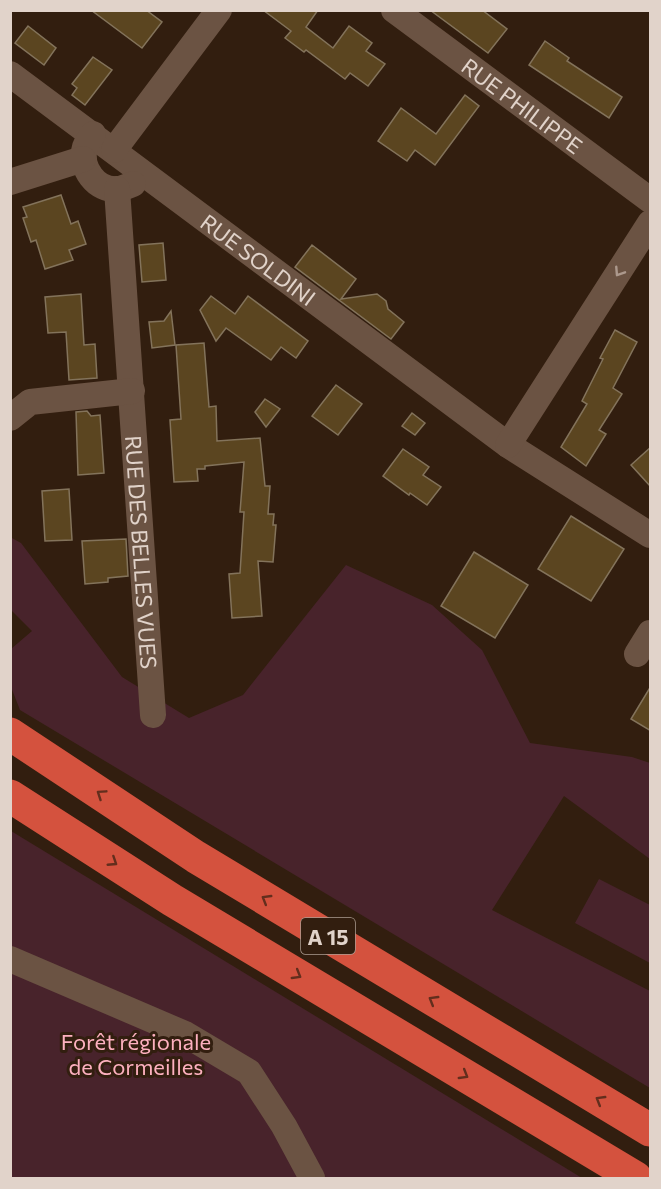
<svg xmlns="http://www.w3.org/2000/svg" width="661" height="1189" viewBox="0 0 661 1189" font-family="Commissioner,sans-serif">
<rect width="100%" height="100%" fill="#321e0f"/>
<g fill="#48232b">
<path d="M10 537 21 543 122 677 189 718 243 695 346 565 432 605 482 650 530 743 632 757 650 763V859L564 796 492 910 650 991V1088L20 710 11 687V649L32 631 11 610Z"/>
<path d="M11 831 582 1178H11Z"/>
<path d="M599 879 650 905V963L575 923Z"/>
</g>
<g fill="#5b4520" stroke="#83735b" stroke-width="1.5">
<path d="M91 10H146L162 22 142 48Z"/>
<path d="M263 10H318L306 27 333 48 349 26 372 43 366 51 385 64 368 86 350 73 345 79 306 50 304 52 285 38 291 31Z"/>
<path d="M430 10H482L507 29 488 53Z"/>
<path d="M28 26 56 48 44 65 15 43Z"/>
<path d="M545 41 569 58 567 61 622 97 609 118 529 65Z"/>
<path d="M93 57 112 70 85 105 72 95 77 88 72 84Z"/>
<path d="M465 95 479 106 435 165 415 150 407 161 378 141 401 108 436 134Z"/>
<path d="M61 195 71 224 78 221 86 244 69 250 73 260 45 269 36 240 31 242 23 218 27 217 23 207Z"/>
<path d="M163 243 166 280 142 282 139 245Z"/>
<path d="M312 245 356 279 341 299 377 294 386 301 388 309 404 322 391 339 295 267Z"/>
<path d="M81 294 84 345 95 344 97 378 69 380 66 332 48 333 45 297Z"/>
<path d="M211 296 235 314 248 296 308 341 296 358 281 347 271 360 226 328 216 341 200 310Z"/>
<path d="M171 311 175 345 152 348 149 322 164 321Z"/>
<path d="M615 330 637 342 613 388 622 394 599 430 606 434 586 466 561 447 587 404 582 401 603 359 600 358Z"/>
<path d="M204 343 209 407 216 406 217 441 260 438 265 486H270L268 514H274L273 525H276L273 562 258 561 262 616 232 618 229 574 240 573 244 512H240L244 462 205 466V469H197L198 481 174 482 170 420 181 419 176 345Z"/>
<path d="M336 385 362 404 338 435 312 416Z"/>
<path d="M265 399 280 409 266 427 255 412Z"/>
<path d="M87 411 91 416 100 415 104 473 78 475 76 412Z"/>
<path d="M412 413 425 423 415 435 402 426Z"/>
<path d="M651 447V487L631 465Z"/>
<path d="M403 449 429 467 423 475 441 487 427 505 410 493 409 495 383 476Z"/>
<path d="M69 489 72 540 45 541 42 491Z"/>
<path d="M571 516 624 549 591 601 538 569Z"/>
<path d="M126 539 128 576 108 578V582L85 584 82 541Z"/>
<path d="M474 552 528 585 495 638 441 606Z"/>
<path d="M651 686V731L631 719Z"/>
</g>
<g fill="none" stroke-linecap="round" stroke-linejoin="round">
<g stroke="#6b5343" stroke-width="26">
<path id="s1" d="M394 10 650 200"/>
<path id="s2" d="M10 74 508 445 650 535"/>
<path d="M93 134C90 138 87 142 85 147 79 167 96 192 119 189 123 188 128 186 133 184"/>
<path d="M114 150 219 10"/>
<path d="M10 182 83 159"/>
<path id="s3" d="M117 189 153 715"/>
<path d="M10 418 30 402 132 391"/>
<path d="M508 445 650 223"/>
<path d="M637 654 650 633"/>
<path d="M10 959 185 1034 249 1072 284 1126 312 1178"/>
</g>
<g stroke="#d4523e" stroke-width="33">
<path d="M10 734 196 857 650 1130"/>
<path d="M10 796 172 900 636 1178"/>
</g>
</g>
<defs><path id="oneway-chevron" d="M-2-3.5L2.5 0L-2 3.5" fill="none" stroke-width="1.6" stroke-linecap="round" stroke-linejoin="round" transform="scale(1.5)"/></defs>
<use stroke="#ac998d" href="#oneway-chevron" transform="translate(619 272) rotate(123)"/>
<g stroke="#632e1d">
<use href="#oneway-chevron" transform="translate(101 794) rotate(-146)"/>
<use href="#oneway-chevron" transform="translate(113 862) rotate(33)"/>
<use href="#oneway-chevron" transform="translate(266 899) rotate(-149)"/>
<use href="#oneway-chevron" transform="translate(297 975) rotate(31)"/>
<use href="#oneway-chevron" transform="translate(433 1000) rotate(-149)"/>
<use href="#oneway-chevron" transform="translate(464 1075) rotate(31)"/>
<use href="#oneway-chevron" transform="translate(600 1100) rotate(-149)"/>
</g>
<g text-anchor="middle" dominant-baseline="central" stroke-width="6" stroke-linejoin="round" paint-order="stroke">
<rect fill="#321e0f" stroke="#ac9d92" stroke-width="1.5" x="301" y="918" width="54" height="36" rx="4.5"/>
<g font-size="21" font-weight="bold" fill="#e1d3ca">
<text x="328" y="936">A 15</text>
</g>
<g font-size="22" fill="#e1d3ca" stroke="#321e0f">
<text stroke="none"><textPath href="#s1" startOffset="160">RUE PHILIPPE</textPath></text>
<text stroke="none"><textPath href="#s2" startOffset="310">RUE SOLDINI</textPath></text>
<text stroke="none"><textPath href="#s3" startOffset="364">RUE DES BELLES VUES</textPath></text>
</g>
<g font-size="22" fill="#fdb0bf" stroke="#321e0f">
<text x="136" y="1041">Forêt régionale<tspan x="136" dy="25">de Cormeilles</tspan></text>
</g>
</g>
<rect width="661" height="1189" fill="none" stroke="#e1d3ca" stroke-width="24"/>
</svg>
